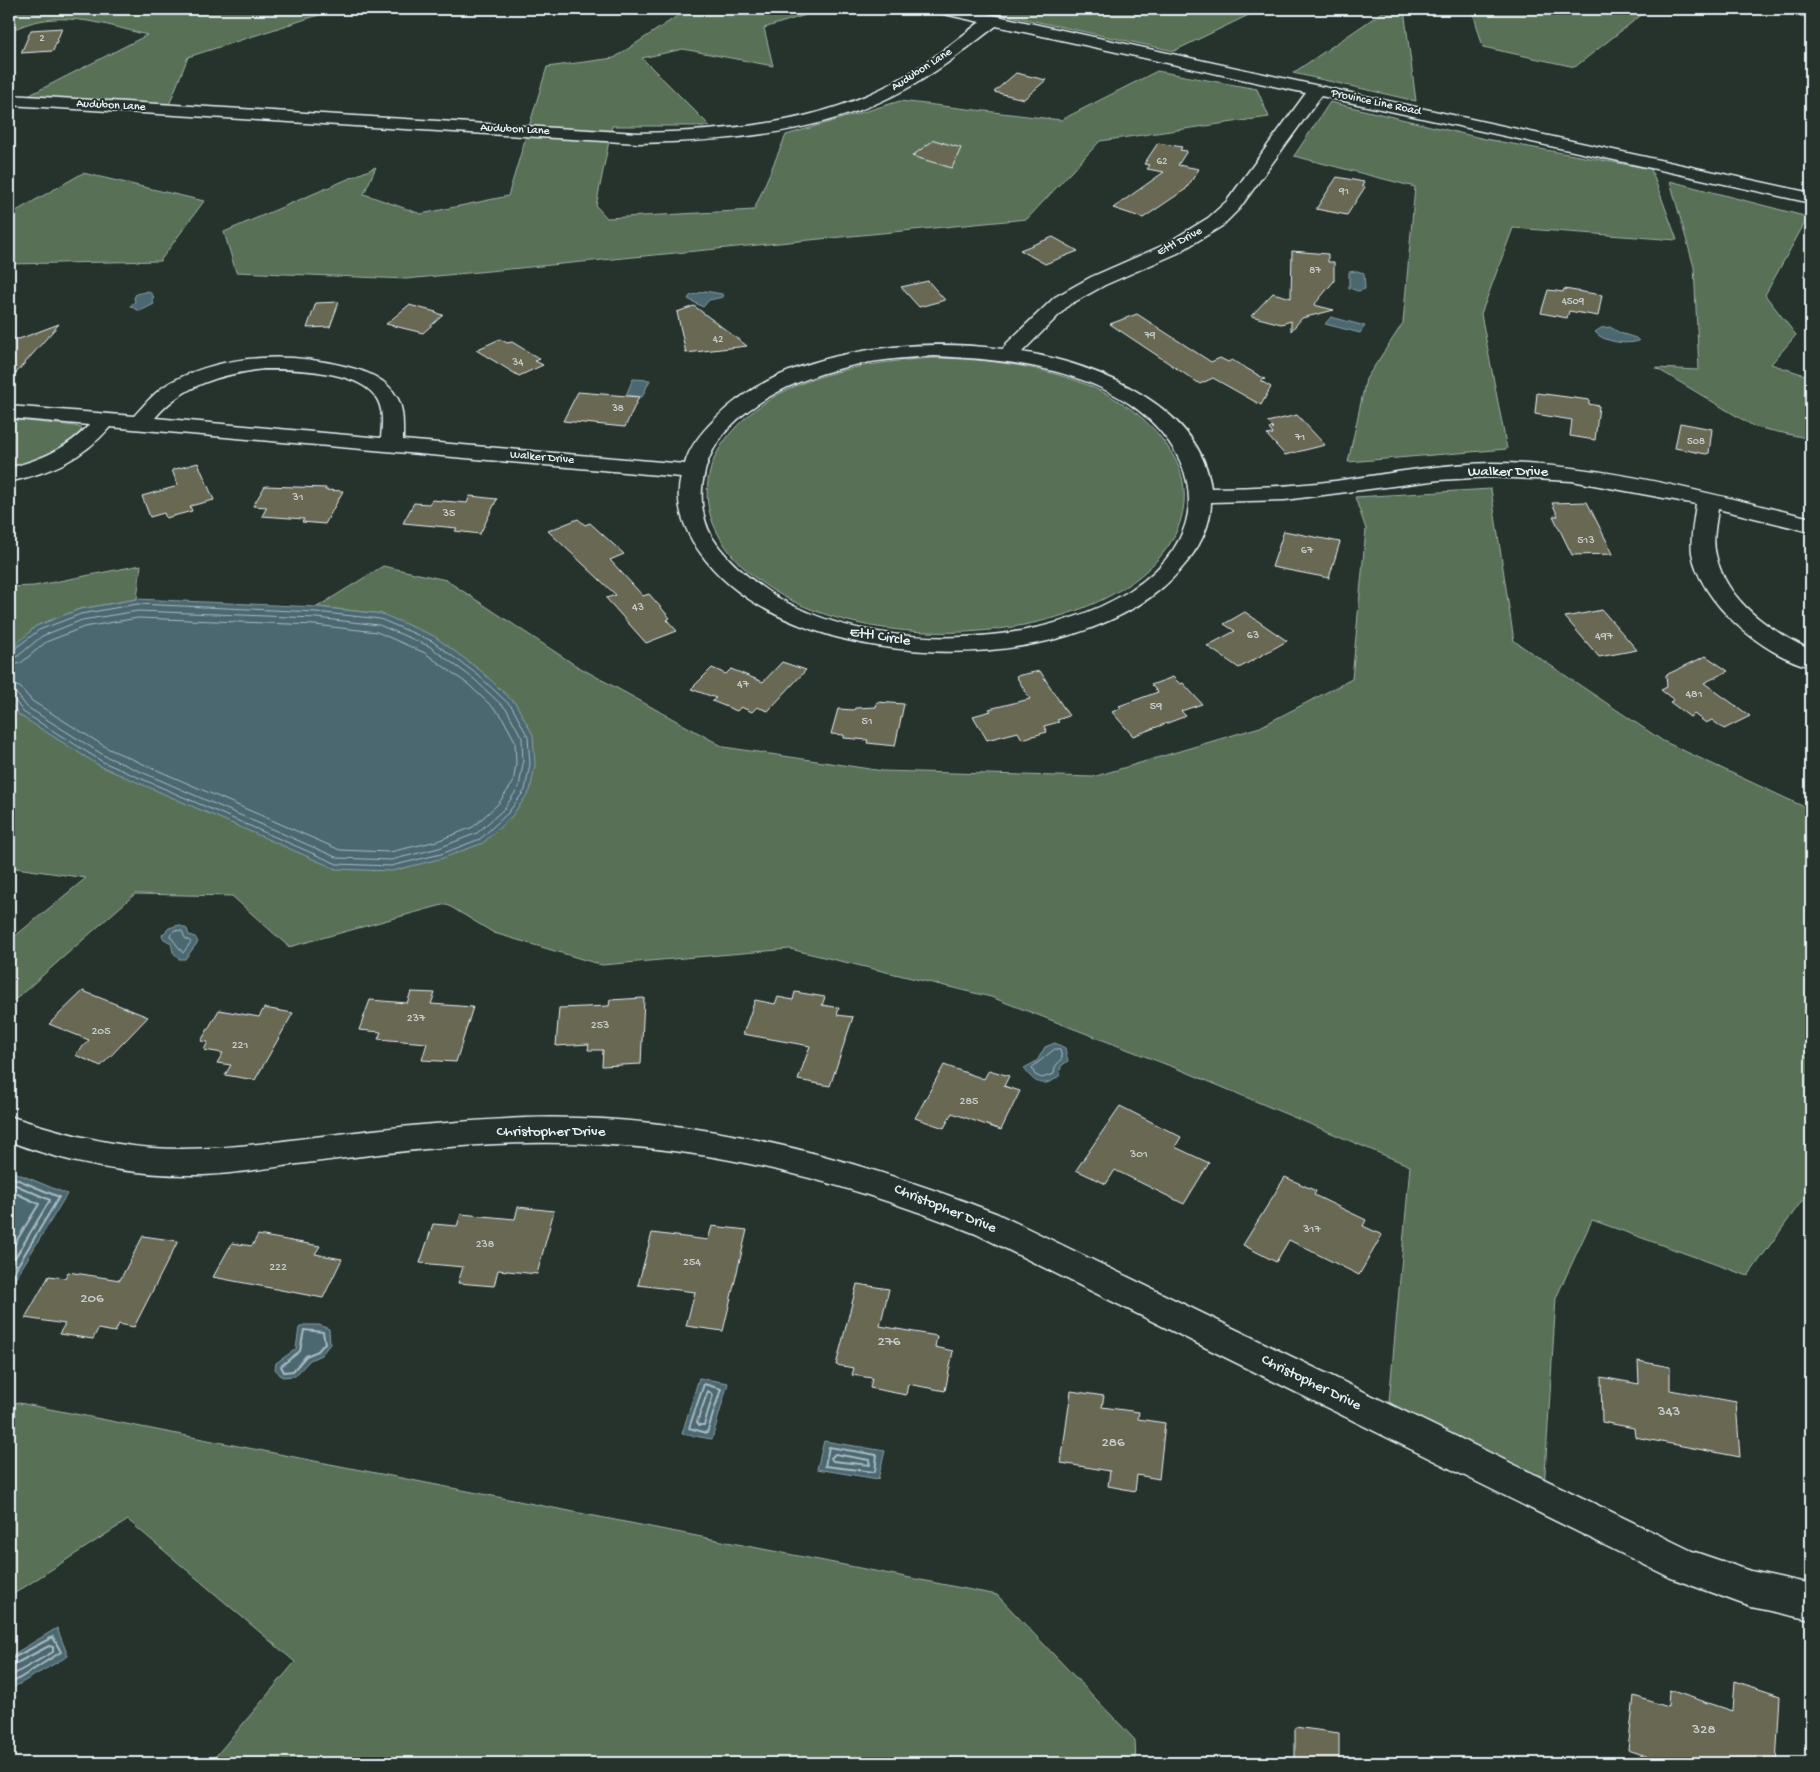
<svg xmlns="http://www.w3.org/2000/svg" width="1820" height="1772" viewBox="0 0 1820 1772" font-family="'Gochi Hand',sans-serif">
<rect width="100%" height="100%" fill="#26332d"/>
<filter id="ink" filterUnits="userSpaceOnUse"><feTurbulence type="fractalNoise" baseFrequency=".02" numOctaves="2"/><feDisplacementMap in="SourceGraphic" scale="10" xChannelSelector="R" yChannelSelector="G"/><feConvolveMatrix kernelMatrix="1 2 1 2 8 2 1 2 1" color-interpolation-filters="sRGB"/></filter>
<g filter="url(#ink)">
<g fill="#587157" stroke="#a0b1a8">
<path d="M9 9H356L328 12 188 57 169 105 16 102 147 35C100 23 54 7 9 32Z"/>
<path d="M688 9H799L815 12 764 28 773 66 683 49 642 58 710 126H612L596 206 607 218 754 210 786 135 900 101 1061 120 1157 71 1257 89 1269 117 1100 141 1027 219 406 279 236 272 224 232 376 167 364 194 421 214 508 196 547 67 614 58Z"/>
<path d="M978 9H1261L1174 51Z"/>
<path d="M1387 9H1404L1416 101 1293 73Z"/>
<path d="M1472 9H1649L1575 67 1483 47Z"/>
<path d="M1759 9H1811V18Z"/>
<path d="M1330 102 1485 139 1651 169 1677 240 1513 228 1481 314 1507 449 1348 462 1366 379 1403 323 1415 187 1294 156Z"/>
<path d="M83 173 204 201 160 261 9 264V215Z"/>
<path d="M1670 181 1808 217 1765 295 1796 335 1771 364 1811 377V439L1755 427 1656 368 1699 370 1694 267Z"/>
<path d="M935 358C1018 359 1132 378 1175 459 1190 487 1186 519 1169 545 1089 665 770 665 713 523 702 496 707 466 723 443 769 377 861 362 935 358Z"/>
<path d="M9 419 75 426 82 428C73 452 32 464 9 471Z"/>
<path d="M1491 489 1514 641 1663 741 1811 810V1188L1748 1276 1592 1220 1556 1298 1544 1489 1389 1402 1410 1166 1186 1072 991 997 790 949 602 965 494 933 446 904 289 947 232 896 135 894 9 1005V941L86 878 9 867V700L19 715 336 869 382 614 317 607 383 566 446 580 575 665 724 747 883 771 1093 777 1260 727 1352 679 1366 529 1355 497Z"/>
<path d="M141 565 137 599 80 609 36 626 9 651V587L34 586Z"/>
<path d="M9 1401 997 1595 1135 1740 1136 1763H210L295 1662 128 1520 9 1597Z"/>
</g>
<g fill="#4b6871" stroke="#8a9fa7">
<path d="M1357 271 1364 273 1365 289 1358 291 1349 288V272Z"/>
<path d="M149 291 154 297 152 299 154 304 140 311 130 306 135 302 134 298 136 294Z"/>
<path d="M705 291 722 294 723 297 709 300 703 307 688 299 690 296Z"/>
<path d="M1331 317 1365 326 1360 333 1325 324Z"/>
<path d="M1610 327 1620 333 1636 338 1639 341C1627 345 1603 342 1595 332L1601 328Z"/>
<path d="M633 379 650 380 642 397 626 395Z"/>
<path d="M137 599 317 607 382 614 434 636 481 671 516 704 533 735 535 765 530 791 512 816 483 843 443 858 392 871 336 869 100 766 19 715 9 700V651L36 626 80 609Z"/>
<path d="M179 925 187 929 189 935 195 937 198 942 185 959H179L173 952 171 943 164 939 162 935 169 928Z"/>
<path d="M1055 1043 1065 1048 1068 1061 1061 1066 1060 1075C1045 1089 1034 1084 1024 1068L1037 1061 1045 1047Z"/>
<path d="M9 1170 67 1194 9 1289Z"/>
<path d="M304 1325H319L329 1329 330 1344 321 1355 310 1360 295 1376 282 1377 275 1369 276 1363 296 1349 299 1328Z"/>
<path d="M699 1378 728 1383 712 1439 682 1434Z"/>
<path d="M824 1441 885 1451 878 1479 817 1469Z"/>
<path d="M57 1628 68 1656 9 1690V1657Z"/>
</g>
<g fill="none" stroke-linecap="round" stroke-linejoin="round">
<g stroke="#a9bac2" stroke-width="1">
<path d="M9 653 39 630 81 614 137 604 316 612 380 619 432 641 478 675 512 707 528 737 530 764 525 790 508 813 480 839 441 854 391 866 337 864 103 762 23 712 14 699 9 698"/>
<path d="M9 659 18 656 42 636 82 620 138 611 316 618 379 625 429 646 474 679 507 710 522 738 523 764 519 787 504 809 477 833 439 848 391 860 338 858 105 756 27 707 16 693 9 692"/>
<path d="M9 666 21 663 46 642 84 627 138 618 315 625 377 632 425 653 469 685 501 715 515 741 516 764 513 783 498 804 473 827 437 841 390 852 340 850 109 749 32 701 20 687 9 684"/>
<path d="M175 930 182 931 185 938 191 942 183 953 170 936Z"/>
<path d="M1055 1049 1060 1050 1062 1058 1055 1067 1054 1074 1042 1078 1035 1075 1032 1068Z"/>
</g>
<g stroke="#a9bac2" stroke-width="2">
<path d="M9 1176 59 1197 9 1280"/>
<path d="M9 1182 50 1200 9 1268"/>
<path d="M9 1190 39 1204 9 1253"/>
<path d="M304 1330 323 1332 325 1343 318 1351 306 1356 293 1371 284 1372 281 1366 300 1351Z"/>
<path d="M704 1384 721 1389 707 1433 689 1428Z"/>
<path d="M708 1391 713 1395 704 1425H699L697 1422Z"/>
<path d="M829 1447 877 1455 875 1472 825 1466Z"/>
<path d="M835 1454 869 1460 870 1465 833 1461 831 1458Z"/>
<path d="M9 1660 53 1637 61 1652 9 1685"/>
<path d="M9 1667 49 1646 53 1647V1652L9 1677"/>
</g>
</g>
<g fill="#676752" stroke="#e8f1f8">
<path d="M62 28 53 51 21 53 31 30Z"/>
<path d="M1016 73 1046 80 1024 99 994 92Z"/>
<path d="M934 140 961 148 952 168 912 156Z"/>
<path d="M1158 143 1182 147 1180 150 1187 151 1178 165 1199 169 1186 189 1143 218 1113 208 1164 172 1147 169 1150 165 1144 164Z"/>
<path d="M1337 177 1364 182 1362 186 1365 187 1347 215 1316 209Z"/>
<path d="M1053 237 1078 251 1045 264 1020 250Z"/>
<path d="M1292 251 1328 254V262H1334V281L1314 305 1334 310 1302 318 1291 331V321L1281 324 1251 316 1273 293 1291 298Z"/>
<path d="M928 281 945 300 919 307 901 287Z"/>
<path d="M1564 289 1602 295 1598 316 1569 311 1567 318 1541 313 1548 290 1563 292Z"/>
<path d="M339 302 330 327 307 328 316 303Z"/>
<path d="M409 305 436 312 435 313 443 315 423 333 386 324Z"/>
<path d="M694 306 747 346 686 353 677 312Z"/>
<path d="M1137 314 1211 362 1220 358 1228 362 1232 360 1265 379 1261 381 1271 387 1261 405 1213 378 1200 384 1110 324Z"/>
<path d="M59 324 9 381V338L19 339Z"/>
<path d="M500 339 507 343 512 342 540 359 535 361 543 365 519 376 476 350Z"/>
<path d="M578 392 639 397 625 427 563 421Z"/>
<path d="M1537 393 1589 400V404L1599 406 1595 440 1570 436 1572 420 1535 414Z"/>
<path d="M1297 415 1325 445 1285 455 1267 435 1273 434 1269 429 1273 428 1267 422Z"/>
<path d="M1680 423 1712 429 1709 453 1706 454 1675 448Z"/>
<path d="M198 463 214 500 190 506 192 511 166 518 164 513 150 517 142 496 178 486 172 470Z"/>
<path d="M265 486 326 488 325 490 343 491 325 524 302 522 304 519 262 516 267 507 253 506Z"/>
<path d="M470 496 497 499 480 534 455 531 457 528 403 523 414 503 429 504 432 500 467 503Z"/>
<path d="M1587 502 1613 554 1572 555 1553 516H1558L1552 503Z"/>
<path d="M578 519 585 525 590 523 624 554 610 560 643 596 649 594 670 618 667 620 677 631 646 643 606 598 616 595 548 531Z"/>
<path d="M1284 531 1340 542 1329 578 1272 567Z"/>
<path d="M1602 610 1637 650 1599 657 1565 617Z"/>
<path d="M1245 612 1287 641 1239 668 1207 646 1235 631 1224 624Z"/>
<path d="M1706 656 1728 671 1704 683 1750 716 1724 729 1712 720 1706 723 1694 714 1690 717 1670 702 1674 700 1661 690 1667 687 1666 675Z"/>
<path d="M782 662 806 670 768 711 757 707 752 712 741 707 737 711 712 701 716 698 691 689 712 668 726 674 731 669 763 682Z"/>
<path d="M1040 671 1069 716 1057 720 1059 722 1044 726 1047 732 1022 739 1018 732 987 740 973 716 991 711 989 709 1030 699 1016 676Z"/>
<path d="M1173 677 1180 684 1183 683 1202 704 1181 711 1186 716 1133 736 1112 712 1121 708 1119 706 1158 692 1151 685Z"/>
<path d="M877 702 904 704 895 746 867 743 868 740 844 738V735L831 734 838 709 854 710 855 708 876 707Z"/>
<path d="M83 991 148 1017 101 1066 75 1055 89 1040 49 1024Z"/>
<path d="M411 992 435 993 431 1004 473 1007 456 1062 422 1060 427 1043 378 1039 381 1032 359 1030 370 1000 407 1003Z"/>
<path d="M795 992 825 997 822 1005 839 1008 837 1015 853 1017 830 1086 798 1080 810 1046 743 1034 755 1000 775 1004 778 997 793 1000Z"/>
<path d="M644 998 641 1064 602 1066 603 1050H588L589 1044 556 1046 559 1008 609 1006 610 1000Z"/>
<path d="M264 1008 293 1013 255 1080 225 1075 231 1065 217 1063 223 1053 204 1050 208 1042 201 1041 219 1010 259 1017Z"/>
<path d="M944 1065 984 1079 989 1070 1009 1076 1004 1086 1020 1091 1001 1130 952 1113 944 1128 915 1118Z"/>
<path d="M1120 1106 1181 1137 1175 1147 1209 1163 1184 1204 1115 1170 1106 1184 1076 1170Z"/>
<path d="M1285 1177 1316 1191 1314 1195 1366 1220 1363 1226 1382 1235 1359 1275 1289 1240 1276 1262 1243 1245Z"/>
<path d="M518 1207 554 1211 537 1274 498 1270 494 1286 458 1283 463 1267 420 1263 433 1224 457 1226 461 1214 515 1219Z"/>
<path d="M712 1226 747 1230 723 1331 686 1326 695 1292 638 1285 652 1233 708 1240Z"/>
<path d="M258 1235 320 1246 315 1254 342 1259 323 1298 213 1277 232 1243 252 1246Z"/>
<path d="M143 1236 178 1241 134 1327 119 1324 115 1332 98 1329 93 1339 59 1334 65 1324 25 1318 49 1276 65 1278 68 1272 120 1280Z"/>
<path d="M857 1284 889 1289 880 1326 937 1336 935 1347 953 1351 945 1391 908 1384 906 1395 870 1388 872 1378 852 1375 854 1368 836 1365Z"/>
<path d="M1638 1361 1670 1367V1390L1736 1402 1740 1457 1635 1437 1634 1428 1602 1422 1601 1377 1639 1384Z"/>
<path d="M1071 1391 1104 1396 1102 1407 1139 1412 1138 1419 1165 1423 1159 1479 1137 1475 1135 1491 1108 1486 1110 1471 1061 1463Z"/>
<path d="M1735 1681 1780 1696 1776 1763H1668L1628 1750 1634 1696 1668 1707 1669 1690 1733 1711Z"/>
<path d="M1295 1727 1339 1733V1763H1295Z"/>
</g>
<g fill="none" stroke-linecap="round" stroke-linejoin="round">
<g stroke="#e8f1f8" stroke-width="3">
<g id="street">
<path d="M933 9H961L993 15 1811 193V203L1321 96 1239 209 1222 226 1178 253 1105 285 1069 305 1022 352C1094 364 1200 404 1211 488 1253 488 1294 486 1335 481 1387 474 1439 464 1492 463 1601 463 1706 493 1811 518V532L1718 509C1716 524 1712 540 1716 555 1726 602 1771 631 1811 650V667C1764 656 1700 603 1692 553 1690 537 1694 520 1696 504L1572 481 1491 477 1439 480 1285 500 1211 502C1211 527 1198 550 1181 569 1083 685 786 679 699 551 684 530 674 503 681 477L110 427C81 460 51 472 9 482V468C40 460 67 449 89 425L9 418V406L134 416C146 403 157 389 173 381 226 354 288 352 344 366 365 371 387 378 398 399 404 411 403 426 403 440L685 464C689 447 702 432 714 420 783 349 910 337 1003 349L1007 343 1055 297 1091 277 1164 245 1208 218 1227 201 1306 93 996 26C967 48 938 72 906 89 824 134 730 141 638 143L9 105V95L638 133C726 131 817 125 896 81 926 65 953 43 980 22L935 12ZM934 356C1001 359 1073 366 1130 404 1190 446 1214 515 1155 571 1120 604 1068 622 1021 631 932 646 821 637 750 578 735 566 722 553 712 537 701 517 699 493 705 471 719 414 789 381 842 368 872 360 903 358 934 356ZM264 369C293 369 361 370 377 399 384 411 382 425 381 438L155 418C183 384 223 374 264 369Z"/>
<path d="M9 1116C56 1131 102 1144 152 1148 210 1152 266 1143 323 1136 390 1127 457 1121 525 1118 689 1113 847 1155 998 1214L1692 1551 1751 1571 1811 1584V1620L1751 1607 1671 1578 976 1234C829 1175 686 1140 528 1143 453 1144 379 1154 306 1163 272 1167 237 1174 203 1175 136 1176 71 1165 9 1141Z"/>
</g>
</g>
<use href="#street" fill="#26332d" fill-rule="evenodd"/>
</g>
</g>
<g text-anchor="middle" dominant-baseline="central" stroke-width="4" stroke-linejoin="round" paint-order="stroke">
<g font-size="11" fill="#c8cece">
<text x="42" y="39">2</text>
<text x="1162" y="162">62</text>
<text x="1344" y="192">91</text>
<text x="1315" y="271">87</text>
<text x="1573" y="302">4509</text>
<text x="1150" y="336">79</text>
<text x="718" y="340">42</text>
<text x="518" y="363">34</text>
<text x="618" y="409">38</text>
<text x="1300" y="438">71</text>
<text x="1696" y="442">508</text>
</g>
<g font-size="12" fill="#e8f1f8" stroke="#26332d">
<text transform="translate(922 70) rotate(-33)">Audubon Lane</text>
<text transform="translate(1376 103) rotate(12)">Province Line Road</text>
<text transform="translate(111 106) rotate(3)">Audubon Lane</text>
<text transform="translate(515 130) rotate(3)">Audubon Lane</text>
<text transform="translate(1180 242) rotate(-28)">Ettl Drive</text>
<text transform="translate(542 458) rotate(5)">Walker Drive</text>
</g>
<g font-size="12" fill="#c8cece">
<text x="298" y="498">31</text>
<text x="449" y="514">35</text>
<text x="1586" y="541">513</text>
<text x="1307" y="551">67</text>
<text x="638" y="608">43</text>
<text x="1253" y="636">63</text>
<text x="1604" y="637">497</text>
<text x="743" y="685">47</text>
<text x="1694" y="695">481</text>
<text x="1156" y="707">59</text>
<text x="867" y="722">51</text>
<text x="416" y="1019">237</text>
<text x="600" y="1026">253</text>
<text x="101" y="1032">205</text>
<text x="240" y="1046">221</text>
<text x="969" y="1102">285</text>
<text x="1139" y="1155">301</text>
<text x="1312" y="1230">317</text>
<text x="485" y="1245">238</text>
<text x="692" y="1263">254</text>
<text x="278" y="1268">222</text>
</g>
<g font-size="15" fill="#e8f1f8" stroke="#26332d">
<text x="1508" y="472">Walker Drive</text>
<text transform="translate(880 637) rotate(9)">Ettl Circle</text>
<text x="551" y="1132">Christopher Drive</text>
<text transform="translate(945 1209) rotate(22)">Christopher Drive</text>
<text transform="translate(1311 1383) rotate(26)">Christopher Drive</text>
</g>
<g font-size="15" fill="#c8cece">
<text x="92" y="1299">206</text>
<text x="889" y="1342">276</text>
<text x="1669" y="1412">343</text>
<text x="1113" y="1443">286</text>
<text x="1704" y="1730">328</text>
</g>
</g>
<rect width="1820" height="1772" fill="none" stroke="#26332d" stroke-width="30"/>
<rect x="15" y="15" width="1790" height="1742" fill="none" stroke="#e8f1f8" stroke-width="2" filter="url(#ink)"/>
</svg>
